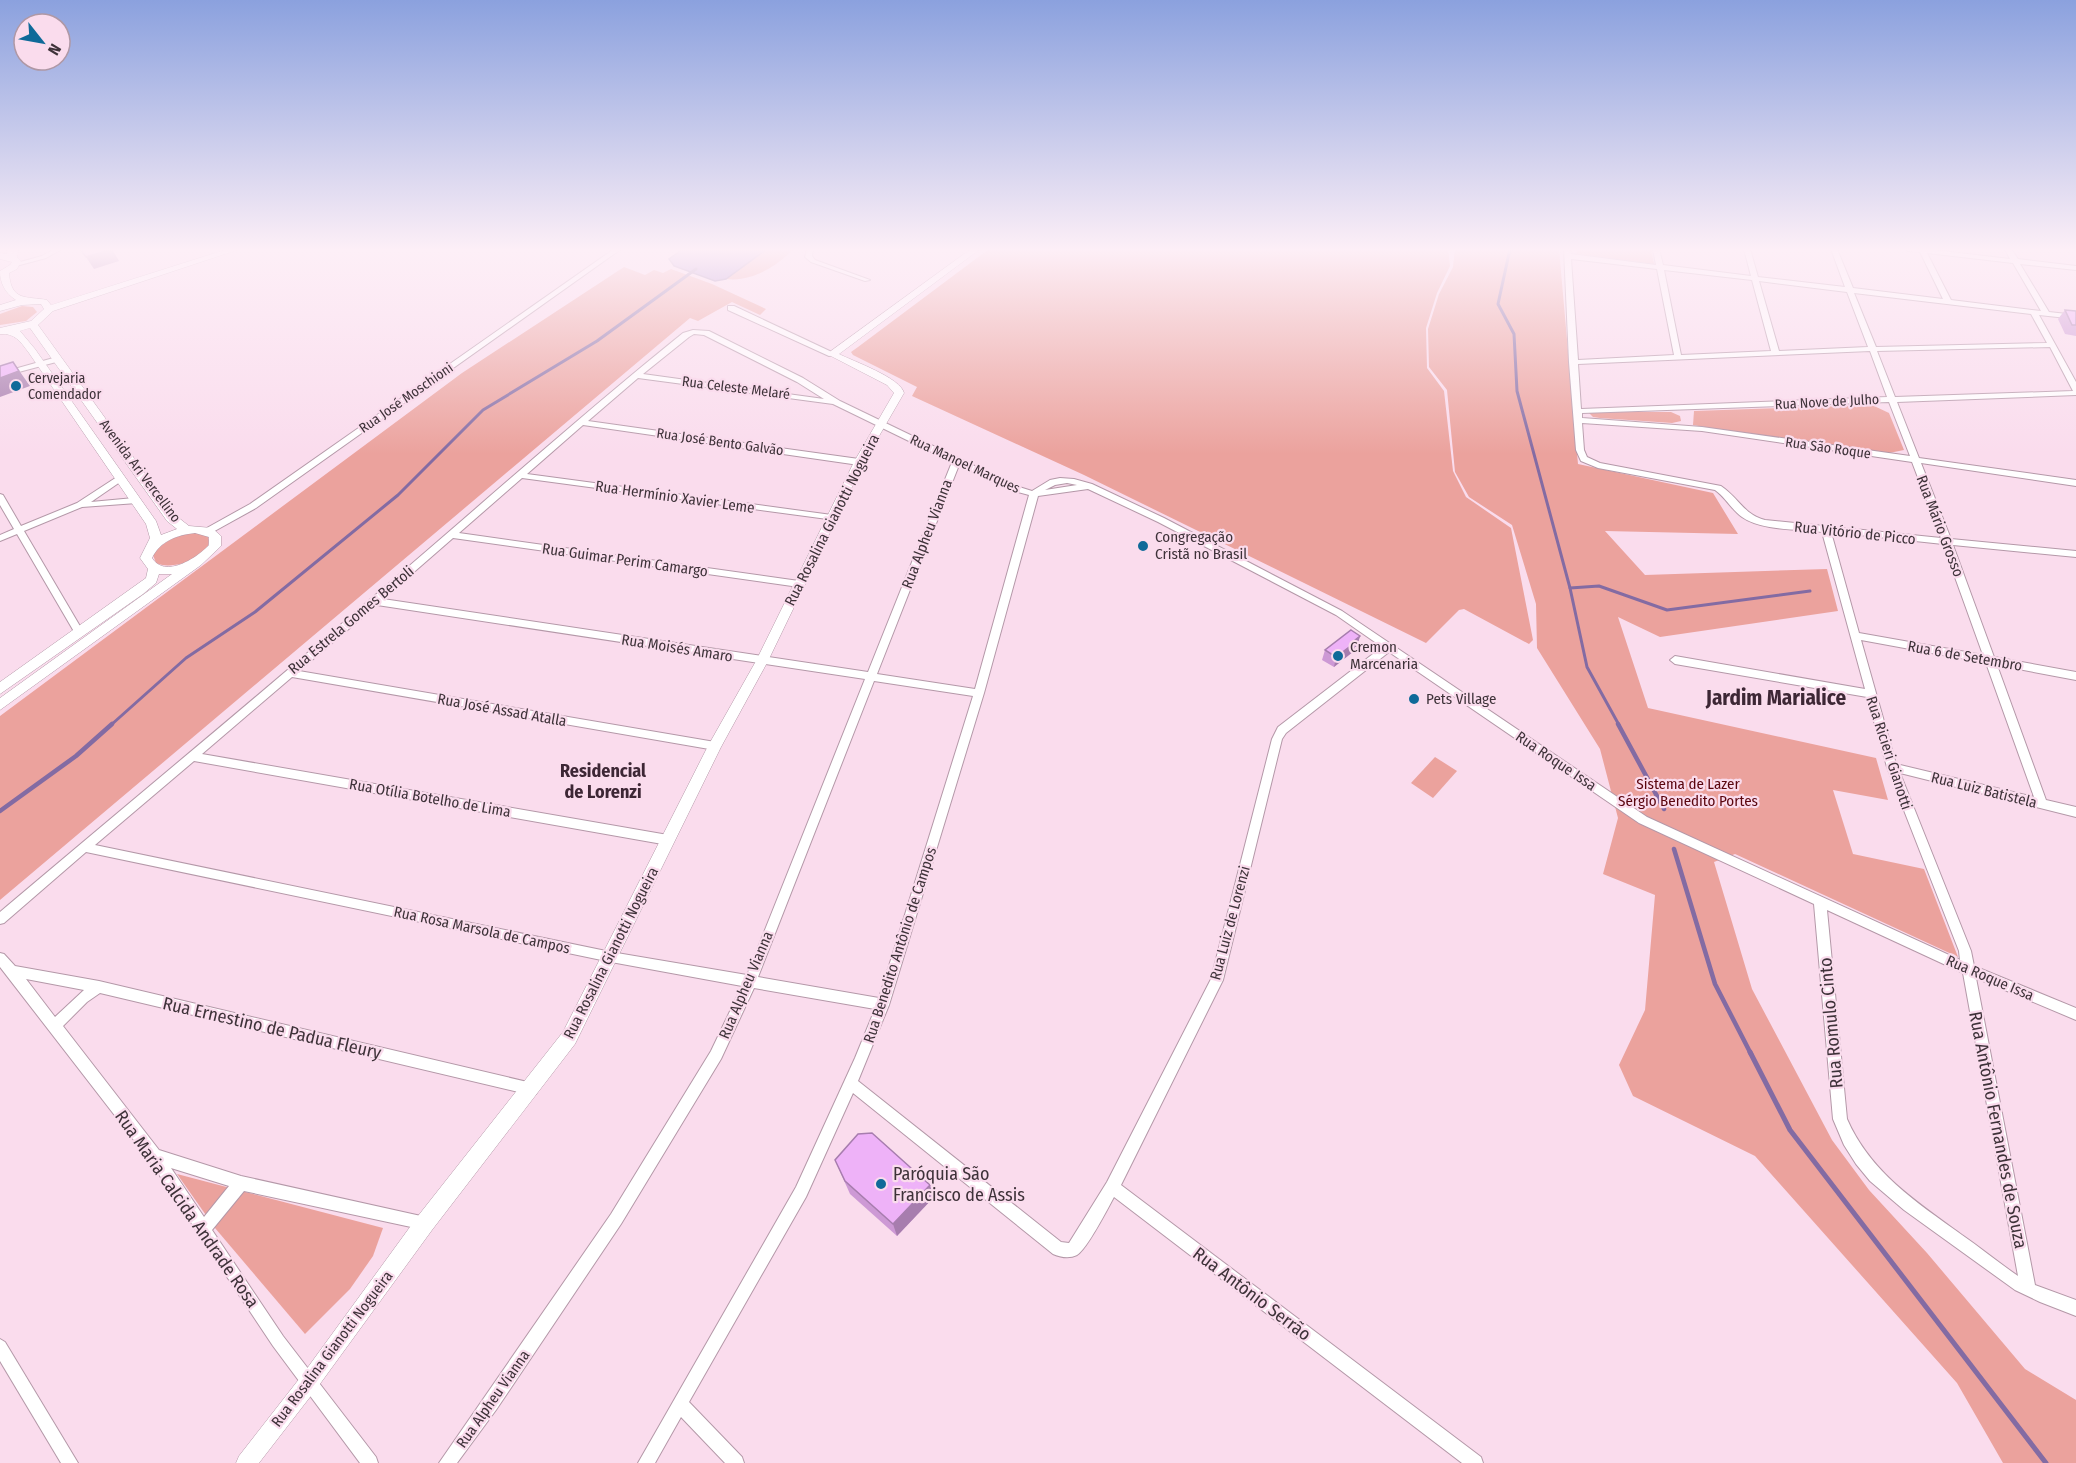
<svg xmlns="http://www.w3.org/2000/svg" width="2076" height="1463" viewBox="0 0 2076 1463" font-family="'Fira Sans Condensed',sans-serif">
<rect width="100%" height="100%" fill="#fadced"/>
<g fill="#eba29d">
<path d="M767 249H794C775 267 753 282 726 279Z"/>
<path d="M989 249H1448L1450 266 1437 293 1426 328 1427 368 1444 391 1453 471 1466 497 1511 528 1533 640 1529 644 1464 609 1459 610 1426 643 1084 475 912 396 917 387 853 355 851 352 858 347Z"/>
<path d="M1455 249H1559L1578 464 1713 493 1738 534 1605 531 1645 575 1827 569 1838 611 1660 637 1618 617 1648 708 1876 758 1888 800 1833 790 1853 854 1924 869 1958 957 1735 854 1714 862 1752 989 1832 1140 1869 1190 1927 1253 2025 1369 2076 1400V1463H2003L1957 1383 1755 1156 1633 1096 1619 1065 1645 1010 1655 895 1603 874 1618 818 1600 749 1537 648 1536 604 1512 525 1469 497 1455 472 1447 390 1429 367 1428 329 1439 294 1453 267Z"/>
<path d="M1576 249H1651L1654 264 1577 254Z"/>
<path d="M624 267 645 275 654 270 663 273 671 269 712 284 766 309 760 315 732 302 698 321 690 318 0 900V716L462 373Z"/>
<path d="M22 306 33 307 37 312 26 321 0 325V314Z"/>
<path d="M1872 405 1889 413 1904 450 1889 453 1794 442 1693 425 1694 411Z"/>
<path d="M1588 412H1671L1680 416 1681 421 1672 423 1600 418 1593 417Z"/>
<path d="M191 533H198L208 537C215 558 171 571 156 563L153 555C163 541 174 537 191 533Z"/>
<path d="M1435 757 1457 771 1433 798 1411 783Z"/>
<path d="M177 1174 383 1228 373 1256 350 1289 305 1334 215 1228Z"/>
</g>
<path fill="#a184d0" stroke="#836ba3" stroke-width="1.5" d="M683 249H767L726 279 715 281 674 266 669 259Z"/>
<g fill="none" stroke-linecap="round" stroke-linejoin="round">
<g stroke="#836ba3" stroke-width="3">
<path d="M1510 249 1498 304 1514 334 1517 391 1570 588 1587 667 1619 725"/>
<path d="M1570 588 1599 586 1667 610 1810 591"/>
<path d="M111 725 186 658 255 612 398 495 483 410 597 341 696 269"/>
</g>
<g stroke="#836ba3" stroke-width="4.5">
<path d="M1618 724 1664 809"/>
<path d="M0 811 76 756 112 724"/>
<path d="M1674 849 1715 984 1751 1054"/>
</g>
<path stroke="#836ba3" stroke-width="5" d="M1750 1052 1790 1130 2046 1463"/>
<g stroke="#b498a8" stroke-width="2">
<g id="minor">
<path d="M54 249H62L46 258 16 266 13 264 42 256Z"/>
<path d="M614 249H621L256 508 211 533H205V529L250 504Z"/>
<path d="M807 249H813L812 256 815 260 870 280 865 281 811 262 805 257Z"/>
<path d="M1564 249H1570L1571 254 1656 265 1653 249H1659L1663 265 1751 276 1744 249H1750L1758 277 1845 287 1831 249H1837L1853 288 1943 299 1920 252 1908 251 1905 249H1925L2010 259 2005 249H2011L2018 259 2076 266V270L2020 264 2049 312 2076 315V319L2039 315 2076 382V395L1897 402 1919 458 2076 480V486L1921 463 1951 539 2076 551V557L1953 545 1994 657 2076 672V680L1997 665 2046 800 2076 807V817L1900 773 1971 951 1974 966 2076 1008V1020L1976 978 2035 1285 2076 1300V1316L2040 1302 2015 1290 1904 1210 1870 1181 1856 1164 1844 1145 1833 1119 1814 904 1639 823 1389 652 1286 733 1282 739 1223 980 1121 1185 1481 1457 1483 1463H1462L1114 1197C1107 1210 1087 1249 1077 1255 1069 1259 1060 1257 1053 1254L853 1093 806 1197 689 1402 742 1457 744 1463H725L681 1417 655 1463H638L796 1187 855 1058 875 1009 754 988 721 1059 621 1224 496 1410 457 1463H439L611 1214 711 1051 742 986 611 962 86 852 4 923 0 924V912C124 807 250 703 373 597 477 509 577 418 683 333L693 330 709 331 803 378 840 401 1016 486 1032 491 1050 480 1060 478 1074 479 1092 484 1164 518 1342 611 1647 817 1960 960 1959 951 1887 767 1867 697 1675 664 1670 660 1675 656 1865 689 1822 532C1799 529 1762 531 1742 517 1732 510 1726 498 1715 490L1598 468 1581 461 1576 450 1569 362ZM1927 253 2013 263 2041 311 1951 300ZM1571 259 1657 269 1674 355 1578 360ZM1664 270 1752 280 1771 351 1681 355ZM1759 281 1847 292 1868 347 1779 351ZM1854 293 2031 314 2047 343 1876 347ZM694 334 704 335 797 382 824 399 643 374 689 337ZM2050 347 2073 391 1895 397 1877 351ZM1870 351 1887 397 1581 409 1578 364ZM638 378 833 404 952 462 868 672 383 599 453 538 799 587 802 586 804 584 802 582 799 581 459 533 522 478 835 520 836 518 832 515 527 474 583 425 859 465 863 462 859 459 588 421ZM1889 402 1910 456 1702 427 1582 418V413ZM1582 423 1702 431 1912 462 1941 538 1765 520C1743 514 1739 498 1721 486L1600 463 1587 457 1584 450ZM959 465 1010 490 1029 495 975 689 877 674ZM1067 483 1077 485 1045 490 1055 485ZM1088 489 1158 522 1336 615 1382 647 1278 727 1272 739 1211 979 1107 1182 1069 1243 1061 1242 858 1081 889 1005 984 693 1038 496ZM1831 532 1943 544 1983 655 1859 633ZM377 605 865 679 747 975 611 952 95 845 194 761 668 845 672 843 674 840 672 837 668 835 202 754 292 677 715 750 719 749 720 746 719 743 715 742 299 671ZM1861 640 1986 663 2034 797 1896 764ZM874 681 973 696 879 998 758 977ZM1827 910 1963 973 2018 1276C1999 1263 1981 1248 1962 1235 1916 1202 1870 1172 1847 1119Z"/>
<path d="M728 306H734L836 354 829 356 728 310Z"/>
<path d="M57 357 61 359 60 361 0 377V373Z"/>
<path d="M120 475 123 476V480L91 502 134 498 138 501 137 503 82 507 24 531 84 633 79 636 76 635 17 534 0 541V535L14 529 0 505V494L3 495 21 526 77 503Z"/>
<path d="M0 953 4 954 15 966 99 981 536 1084 538 1089 536 1094 531 1095 100 993 87 1002 63 1026 159 1150 241 1176 430 1218 432 1223 430 1228 425 1230 244 1191 212 1230 283 1336 376 1457 378 1463H360L273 1346 150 1161 0 967ZM26 979 84 990 55 1017ZM171 1168 229 1186 204 1217Z"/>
<path d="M0 1339 5 1342 78 1463H61L0 1361Z"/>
</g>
</g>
<g stroke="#b498a8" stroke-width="1">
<g id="tertiary">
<path d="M228 249H240L53 311 38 325 175 515 189 526 212 528 221 536V546L201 565 0 710V698L172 574H159L156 583 143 594 0 694V682L146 578 148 569 140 558 150 538 146 524 29 353C20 341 15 333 0 334V328L31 321 44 309 41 304 22 305 0 311V305L16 300C5 293 0 283 0 271L10 265 12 262 0 259V253L15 255 21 261 17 269 9 273C11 302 27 296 47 300L51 305ZM30 328 167 521 177 529 161 535 156 521 35 349 20 331ZM195 533 209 537V545C197 558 165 579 152 558 160 541 177 535 195 533Z"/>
<path d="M971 249H980L839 354C853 361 901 378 904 393L864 462 768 661 721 747 575 1044 432 1230 317 1388 259 1463H236L239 1456 303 1374 418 1216 563 1032 708 746 756 661 854 462 894 393 887 385 827 354Z"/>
</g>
</g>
<g stroke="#b498a8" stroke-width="1">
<path id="motorway" d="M7 249H19L16 260H8Z"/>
</g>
<use href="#minor" fill="#fff" fill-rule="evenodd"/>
<use href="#tertiary" fill="#fff" fill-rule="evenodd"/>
<use href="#motorway" fill="#fff" fill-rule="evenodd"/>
</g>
<g fill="#cd99d5">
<path d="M2065 310 2076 311V336L2065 334 2058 319Z"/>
<path d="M1360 636 1357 646 1355 647 1354 651 1334 667 1322 660 1325 650Z"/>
<path d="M835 1160 930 1185 933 1198 897 1236 850 1194Z"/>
</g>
<g fill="#a77dae">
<path d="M112 249 119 261 94 269 86 257Z"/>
<path d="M13 362 30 386 0 397V378Z"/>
<path d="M1360 636 1357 646 1355 647 1354 651 1334 667 1336 657Z"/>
<path d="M930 1185 933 1198 897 1236 893 1224Z"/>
</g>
<g fill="#eeb2f8" stroke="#a77dae" stroke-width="1.5">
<path d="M80 249H112L86 257Z"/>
<path d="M2065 310 2076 311V325H2072Z"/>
<path d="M13 362 19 371 0 378V366Z"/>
<path d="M1351 630 1360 636 1355 640 1357 641 1336 657 1325 650Z"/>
<path d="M872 1133 930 1185 893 1224 845 1181 835 1160 858 1134Z"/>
</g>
<linearGradient id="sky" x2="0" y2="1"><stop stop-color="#8ba1de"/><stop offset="0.55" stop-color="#fdeff7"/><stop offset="1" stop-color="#fdeff7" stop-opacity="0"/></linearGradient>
<rect width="2076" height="454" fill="url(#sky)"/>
<g fill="#0f6a99" stroke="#fadced" stroke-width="2">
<circle cx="16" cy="386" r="6"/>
<circle cx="1143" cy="546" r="6"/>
<circle cx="1338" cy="656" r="6"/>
<circle cx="1414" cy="699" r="6"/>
<circle cx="881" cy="1184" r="6"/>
</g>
<g text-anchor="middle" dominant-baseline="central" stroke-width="4.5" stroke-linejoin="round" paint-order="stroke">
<g font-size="14" fill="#3e3239" stroke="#fadced" text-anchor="start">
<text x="28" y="378">Cervejaria<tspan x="28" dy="16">Comendador</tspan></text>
</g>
<g font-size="14" fill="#3e3239" stroke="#fadced">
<text transform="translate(736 388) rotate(7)">Rua Celeste Melaré</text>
<text transform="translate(406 398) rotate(-35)">Rua José Moschioni</text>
<text transform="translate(1827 402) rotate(-3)">Rua Nove de Julho</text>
<text transform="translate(720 442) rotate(8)">Rua José Bento Galvão</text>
<text transform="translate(1828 448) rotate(8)">Rua São Roque</text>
<text transform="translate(965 464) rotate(25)">Rua Manoel Marques</text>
<text transform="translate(140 471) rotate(53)">Avenida Ari Vercellino</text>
</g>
<g font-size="15" fill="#3e3239" stroke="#fadced">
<text transform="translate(675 497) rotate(8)">Rua Hermínio Xavier Leme</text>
<text transform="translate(832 520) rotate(-63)">Rua Rosalina Gianotti Nogueira</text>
<text transform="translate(1940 526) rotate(69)">Rua Mário Grosso</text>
<text transform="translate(1855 533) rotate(6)">Rua Vitório de Picco</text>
<text transform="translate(927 534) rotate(-69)">Rua Alpheu Vianna</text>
<text transform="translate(625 560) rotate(8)">Rua Guimar Perim Camargo</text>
<text transform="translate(351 620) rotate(-40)">Rua Estrela Gomes Bertoli</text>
<text transform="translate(677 648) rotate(9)">Rua Moisés Amaro</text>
<text transform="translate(1965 656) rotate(10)">Rua 6 de Setembro</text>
<text transform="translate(502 710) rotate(10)">Rua José Assad Atalla</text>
<text transform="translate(1889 753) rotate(72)">Rua Ricieri Gianotti</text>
<text transform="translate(1556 761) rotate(34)">Rua Roque Issa</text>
<text transform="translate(1984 790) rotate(14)">Rua Luiz Batistela</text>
<text transform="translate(430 798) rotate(10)">Rua Otília Botelho de Lima</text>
<text transform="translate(1230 923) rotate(-75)">Rua Luiz de Lorenzi</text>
<text transform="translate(482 930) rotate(12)">Rua Rosa Marsola de Campos</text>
<text transform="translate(900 945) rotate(-72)">Rua Benedito Antônio de Campos</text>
<text transform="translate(611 953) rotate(-63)">Rua Rosalina Gianotti Nogueira</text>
<text transform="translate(1990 978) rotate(23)">Rua Roque Issa</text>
<text transform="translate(746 985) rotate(-67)">Rua Alpheu Vianna</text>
<text transform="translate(332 1349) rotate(-53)">Rua Rosalina Gianotti Nogueira</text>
<text transform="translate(493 1399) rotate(-55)">Rua Alpheu Vianna</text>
</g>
<g font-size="15" fill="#3e3239" stroke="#fadced" text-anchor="start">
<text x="1155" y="537">Congregação<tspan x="1155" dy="17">Cristã no Brasil</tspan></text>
<text x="1350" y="647">Cremon<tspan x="1350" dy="17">Marcenaria</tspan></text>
<text x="1426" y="699">Pets Village</text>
</g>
<g font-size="15" fill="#5a050e" stroke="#fadced">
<text x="1688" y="784">Sistema de Lazer<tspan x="1688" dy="17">Sérgio Benedito Portes</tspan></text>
</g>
<g font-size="18" font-weight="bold" fill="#3d2735" stroke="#fadced">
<text x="603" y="771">Residencial<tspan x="603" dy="21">de Lorenzi</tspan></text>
</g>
<g font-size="18" fill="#3e3239" stroke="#fadced">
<text transform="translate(1831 1023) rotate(-95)">Rua Romulo Cinto</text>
<text transform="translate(272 1028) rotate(13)">Rua Ernestino de Padua Fleury</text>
<text transform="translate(1998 1130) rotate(79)">Rua Antônio Fernandes de Souza</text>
<text transform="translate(187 1209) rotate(55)">Rua Maria Calcida Andrade Rosa</text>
<text transform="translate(1252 1294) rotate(37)">Rua Antônio Serrão</text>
</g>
<g font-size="18" fill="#3e3239" stroke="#fadced" text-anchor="start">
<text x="893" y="1174">Paróquia São<tspan x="893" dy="21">Francisco de Assis</tspan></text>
</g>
<g font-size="21" font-weight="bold" fill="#3d2735" stroke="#fadced">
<text x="1776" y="698">Jardim Marialice</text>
</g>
</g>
<g transform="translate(42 42) rotate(121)"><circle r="28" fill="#fadced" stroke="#af98a5" stroke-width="1.5"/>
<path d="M0-4.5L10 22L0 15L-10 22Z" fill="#0f6a99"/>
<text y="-9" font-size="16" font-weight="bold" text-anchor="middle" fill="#3e3239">N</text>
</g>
</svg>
